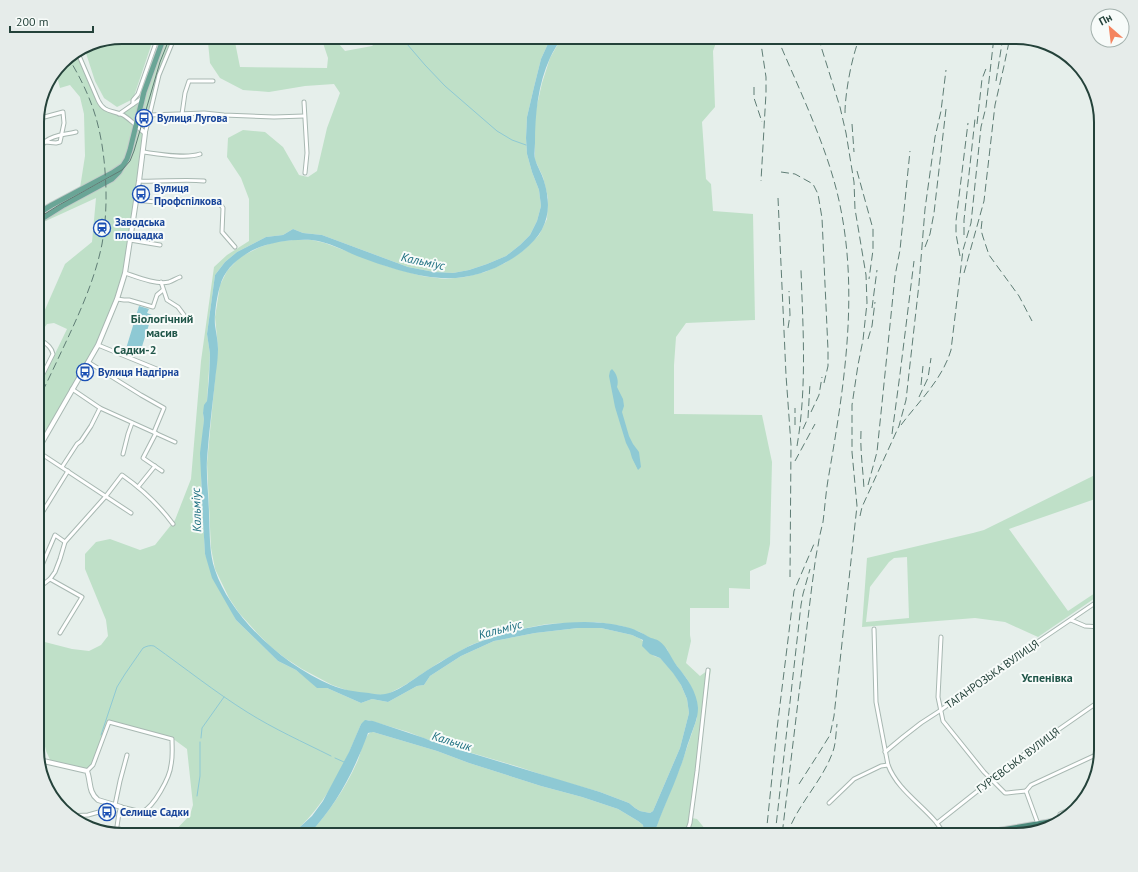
<svg xmlns="http://www.w3.org/2000/svg" width="1138" height="872" viewBox="0 0 1138 872" font-family="'PT Sans',sans-serif">
<rect width="100%" height="100%" fill="#e6efeb"/>
<g fill="#bfe0c8" fill-rule="evenodd">
<path d="M122 37H154L133 99 117 107 104 98 95 81 84 47 90 43Z"/>
<path d="M164 37H174L159 75 146 130 125 273 98 345 37 451V391L67 329 54 323 47 324 37 338V328L65 264 92 242 96 198 37 225V224L64 206 112 180 127 159 142 104Z"/>
<path d="M209 37H234L240 67 327 68 328 58 321 37H335L339 44 345 51 372 46 380 39V37H551L541 59 534 87 527 117 526 138 527 154 532 172 539 190 541 206 537 221 530 235 520 245 506 256 487 264 469 270 453 273 434 272 408 267 322 235 303 233 293 229 283 235 266 237 237 252 225 262 215 275 207 334 210 354 207 401 203 413 204 420 201 480 205 554 236 620 278 661 296 670 317 687 327 688 361 703 372 699 388 702 417 686 424 685 430 676 461 656 494 641 535 633 578 628H601L632 635 639 638 643 641 654 656 660 658 673 672 681 685 687 699 689 713 680 748 653 811 650 813 640 811 635 808 629 803 600 792 558 780 516 766 431 741 408 732 368 720 361 724C344 766 326 806 291 835H171L190 815 193 805 187 749 172 738 109 721 92 764 86 770 51 762 46 751 40 724 37 720V640L72 649 89 651 101 645 108 636 106 620 85 569V554L96 542 110 539 140 550 155 545 175 520 191 479 201 361 214 267 227 255 249 241V199L241 178 227 157 228 138 243 130 265 132 283 147 299 175 308 177 317 171 327 128 340 93 334 84 305 86 269 92 243 90 220 78 210 63 208 42Z"/>
<path d="M562 37H718L713 51 715 107 702 122 706 179 711 184 713 211 753 214 755 320 686 323 676 337 674 365V414L762 415 772 462 770 544 766 564 750 571V589L729 588V608H690V635L691 641 686 663 700 676 711 668 692 818 697 819 710 835H654L659 819 681 765 697 718 693 691 687 679 670 657 667 649 640 632 622 626 596 622 547 624 516 630 494 636 471 645 440 662 405 685 388 694 382 695 352 692 332 685 302 669 285 658 271 647 258 634 239 613 229 598 215 569 211 548 207 463 218 347 215 317 220 285 227 271 240 257 260 247 275 242 293 240H312L325 243 386 266 422 276 445 279 465 277 485 272 505 263 524 250 539 235 547 219 548 198 543 177 535 160V114L542 83 550 58Z"/>
<path d="M77 51 98 101C104 107 111 109 118 113 124 117 129 121 134 126 132 135 127 158 121 165 115 172 89 183 80 188L85 156 84 114 80 97 70 85 60 88 57 76 55 73 66 58Z"/>
<path d="M142 96 135 123 120 112 138 100Z"/>
<path d="M1101 472V498H1098L1009 529 1068 611 1101 589V594L1038 637 1005 622 975 618 862 627 867 558 973 533 984 530ZM907 557 909 618 866 622 870 587 889 562 894 558Z"/>
<path d="M371 732H373L437 751 469 763 541 786 582 797 618 809 638 821 643 825 644 832 643 835H629L624 831 613 835H373L372 833 368 835H308C328 814 347 786 358 760 361 752 364 736 371 732Z"/>
</g>
<g fill="#8ec9d4">
<path d="M551 37H562C558 44 553 51 550 58 538 84 535 114 535 143 535 148 534 154 535 159 537 166 542 174 544 181 553 211 547 232 523 251 500 269 470 280 441 278 412 276 384 266 357 256 343 250 328 242 312 240 292 239 269 242 251 251 237 259 224 270 220 286 217 296 214 315 215 325 216 333 218 341 218 349 218 356 217 365 216 372 213 401 209 430 207 459 206 478 209 497 209 515 210 533 209 553 215 570 231 618 285 666 331 685 343 690 356 692 369 693 373 694 381 695 385 694 398 692 415 678 426 671 444 660 462 648 482 641 519 626 582 616 622 626 633 628 642 633 651 638 654 639 656 639 659 641 667 646 671 658 677 666 687 678 697 692 698 708 698 719 693 728 690 738 686 748 684 759 680 768 672 791 661 812 654 835H643L644 832 643 825 638 821 618 809 582 797 541 786 469 763 437 751 373 732 368 733 367 736C353 773 336 806 308 835H291L312 816 323 801 349 752 361 724 365 720 373 721 424 738 431 741 600 792 629 803 635 808 640 811 650 813 653 811 680 748 689 713 687 699 681 685 673 673 660 658 650 654 642 646 643 640 632 635 601 628H578L535 633 494 641 461 656 430 676 424 685 417 686 388 702 372 699 361 703 327 688H317L296 670 278 661 236 620 212 578 205 554 203 520 200 453 204 420 203 413 204 405 207 401 209 378 210 354 207 334 215 275 225 262 237 252 266 237 283 235 293 229 303 233 322 235 408 267 434 272 453 273 469 270 487 264 506 256 520 245 530 235 537 221 541 206 539 190 532 172 527 154 526 138 527 117 534 87 541 59Z"/>
<path d="M139 306 149 309 147 313 152 315 139 356 125 352Z"/>
<path d="M612 369C617 374 619 381 617 387L623 399 624 406 622 412 629 436 633 444 639 452 641 467 638 470 632 458 630 451 626 443 615 407 609 376 610 371Z"/>
</g>
<g fill="none" stroke-linecap="round" stroke-linejoin="round">
<g stroke="#8ec9d4" stroke-width="1">
<path d="M401 37 425 65 445 86 497 131 512 140 526 145"/>
<path d="M101 735 117 687 125 674 143 648C147 646 150 645 154 646 185 668 215 692 247 712 274 729 303 742 331 756"/>
<path d="M201 738 202 728 224 697"/>
<path d="M335 758 344 762"/>
<path d="M197 796 200 776V742"/>
</g>
<g stroke="#a8b8b2" stroke-width="5">
<g id="minor">
<path d="M77 51 98 100C104 113 112 110 123 115 128 118 132 122 136 125"/>
<path d="M304 102 307 153 305 173"/>
<path d="M133 104V100L138 94 158 37"/>
<path d="M119 114 142 98"/>
<path d="M182 114 185 93 189 81H213"/>
<path d="M150 115 204 113 224 115 274 117 304 116"/>
<path d="M145 133 146 130 159 75 173 41"/>
<path d="M46 141C55 134 65 135 76 132"/>
<path d="M37 151 45 142 56 143 60 142 64 123 63 112 37 119"/>
<path d="M143 152C158 154 186 159 200 154"/>
<path d="M139 181C161 182 182 179 204 181"/>
<path d="M136 200C144 201 151 202 159 202 173 201 216 194 223 208L222 232 235 247"/>
<path d="M130 240 160 245"/>
<path d="M125 273C137 277 156 285 169 282 172 281 177 278 180 277"/>
<path d="M161 282 167 300 178 307 184 315"/>
<path d="M117 299 124 300H129L153 307 157 295 163 290"/>
<path d="M98 345 164 372"/>
<path d="M88 362 141 395 164 408 154 432"/>
<path d="M37 386 53 354C51 345 44 343 37 337"/>
<path d="M72 389 100 408 175 442"/>
<path d="M156 433 143 458 162 471"/>
<path d="M37 451 131 513"/>
<path d="M123 454 128 434 132 423"/>
<path d="M62 467 77 444 81 441 91 426 100 408"/>
<path d="M138 487 155 466"/>
<path d="M37 521 68 471"/>
<path d="M37 577 55 535 65 542"/>
<path d="M50 579 82 597 60 633"/>
<path d="M37 589 50 579 55 572 60 559 65 542 106 496 122 475C142 489 159 505 173 524"/>
<path d="M1071 620 1085 626 1101 627"/>
<path d="M874 629 876 702 888 765C897 789 920 803 936 822 939 826 942 831 945 835"/>
<path d="M941 637 938 697 943 721 984 772 1005 793H1007L1026 791"/>
<path d="M885 752 903 737 921 723 941 710 977 683 1101 599"/>
<path d="M87 771 93 765 109 722 172 739C172 747 173 756 171 765 170 777 154 807 142 812L121 807 119 813 116 833"/>
<path d="M1026 791 1031 785 1100 753"/>
<path d="M1026 791 1038 824"/>
<path d="M829 803 854 779 881 766 888 765"/>
<path d="M115 805 120 781 127 755"/>
<path d="M69 816 88 815 106 810 108 803"/>
<path d="M1059 820 1060 814 1079 805"/>
<path d="M937 823 1032 748 1101 700"/>
<path d="M686 835 690 823 697 771 708 670"/>
</g>
</g>
<g stroke="#a8b8b2" stroke-width="6">
<g id="tertiary">
<path d="M37 451 98 345 117 299 125 273 139 181 145 133 136 125"/>
<path d="M39 760 87 771C91 781 88 792 98 800L121 807"/>
</g>
</g>
<g stroke="#c2cac8" stroke-width="7">
<g id="primary">
<path d="M37 214 52 205 112 173 121 167"/>
<path d="M37 222 64 205 112 179 119 172 127 159 130 150 144 92 164 37"/>
</g>
</g>
<g stroke="#c2cac8" stroke-width="7">
<path id="trunk" d="M972 835 1061 820"/>
</g>
<use href="#minor" stroke="#fff" stroke-width="3"/>
<use href="#tertiary" stroke="#fff" stroke-width="4"/>
<use href="#primary" stroke="#6aa596" stroke-width="5"/>
<use href="#trunk" stroke="#4c8a7c" stroke-width="5"/>
<g stroke="#5f7d75" stroke-width="1">
<path d="M37 219 59 205 122 170 130 161 134 151 160 62 170 37"/>
<path d="M996 835 1054 825"/>
</g>
<g stroke="#5f7d75" stroke-width="1" stroke-dasharray="8 4" stroke-linecap="butt">
<path d="M760 37 766 77V93L761 181"/>
<path d="M777 37C798 87 824 140 837 192 860 285 845 382 829 474 826 490 825 506 823 522 821 530 819 538 818 546 815 559 814 572 812 585L782 835"/>
<path d="M996 81 1003 37"/>
<path d="M754 87V98L762 122"/>
<path d="M845 113C845 93 852 55 860 37"/>
<path d="M852 124 854 152"/>
<path d="M977 124 982 79 987 66"/>
<path d="M857 171 873 229V250L869 279"/>
<path d="M781 172 795 174 813 184 818 194 822 218 828 350V366L824 383"/>
<path d="M778 198 786 375 791 445 790 577"/>
<path d="M982 221 981 230 983 237 989 255 1019 296 1032 321"/>
<path d="M964 235V220L975 119"/>
<path d="M925 247 930 234 934 213 946 109"/>
<path d="M960 256 956 234V221L968 123"/>
<path d="M964 273 984 201 995 105 1004 66 1010 37"/>
<path d="M872 308 877 270"/>
<path d="M788 328 790 315 789 291"/>
<path d="M868 339 872 326 875 302"/>
<path d="M921 385 923 366"/>
<path d="M919 397 928 378 931 358"/>
<path d="M37 402C47 383 56 363 65 344 80 312 95 279 102 244 107 216 107 188 104 160 102 141 98 121 91 103 85 87 77 72 68 57"/>
<path d="M811 412 819 395 822 377"/>
<path d="M795 425V408"/>
<path d="M901 425C919 401 942 380 951 350L963 250 971 223 981 127 986 107 994 37"/>
<path d="M803 429 808 418 810 383"/>
<path d="M861 431C860 450 863 469 864 489"/>
<path d="M892 434 900 374 914 261"/>
<path d="M797 446C807 388 803 328 801 270"/>
<path d="M795 461 815 424"/>
<path d="M868 485 877 452 895 276 900 250 910 151"/>
<path d="M860 516 862 507 899 426 906 400 919 284 925 209 935 137 941 111 946 70"/>
<path d="M799 784 817 756 830 735 834 716 857 506 852 452V405L858 365 863 340 867 303 866 275 855 209 854 182 846 133 840 107 819 40"/>
<path d="M766 835 777 729 794 591 814 544"/>
<path d="M775 835 801 605 803 594 810 569"/>
<path d="M787 835C797 804 825 779 834 748 836 740 836 732 837 724"/>
</g>
</g>
<defs>
<g id="bus-ring" transform="scale(0.9)"><circle r="9.5" fill="#f7fbf9" stroke="#1a4fb4" stroke-width="1.5"/><path d="M-5-6H5V4H4V6H2V4H-2V6H-4V4H-5ZM-3.5-4V0h7V-4ZM-3.5 1.2v1.5H-2V1.2ZM2 1.2v1.5H3.5V1.2Z" fill="#1a4fb4"/></g>
<g id="station-ring" transform="scale(0.9)"><circle r="9.5" fill="#f7fbf9" stroke="#1a4fb4" stroke-width="1.5"/><path d="M-3-6H3Q5-6 5-4V2Q5 4 3 4L4.5 6H3L1.5 4h-3L-3 6H-4.5L-3 4Q-5 4-5 2V-4Q-5-6-3-6ZM-3.5-4v3h7v-3ZM-3.5 1v1.5H-2V1ZM2 1v1.5H3.5V1Z" fill="#1a4fb4"/></g>
</defs>
<g fill-rule="evenodd">
<use href="#bus-ring" x="144" y="118"/>
<use href="#bus-ring" x="141" y="194"/>
<use href="#station-ring" x="102" y="228"/>
<use href="#bus-ring" x="85" y="372"/>
<use href="#bus-ring" x="107" y="812"/>
</g>
<g text-anchor="middle" dominant-baseline="central" stroke-width="4" stroke-linejoin="round" paint-order="stroke">
<g font-size="11" font-weight="bold" fill="#164399" stroke="#f7fbf9" text-anchor="start">
<text x="157" y="118">Вулиця Лугова</text>
<text x="154" y="188">Вулиця<tspan x="154" dy="13">Профспілкова</tspan></text>
<text x="115" y="222">Заводська<tspan x="115" dy="13">площадка</tspan></text>
<text x="98" y="372">Вулиця Надгірна</text>
<text x="120" y="812">Селище Садки</text>
</g>
<g font-size="11" fill="#24423a" stroke="#f7fbf9">
<text transform="translate(992 674) rotate(-35)">ТАГАНРОЗЬКА ВУЛИЦЯ</text>
<text transform="translate(1018 760) rotate(-37)">ГУР’ЄВСЬКА ВУЛИЦЯ</text>
</g>
<g font-size="12" font-style="italic" fill="#1c6f80" stroke="#f7fbf9">
<text transform="translate(423 261) rotate(12)">Кальміус</text>
<text transform="translate(196 510) rotate(-92)">Кальміус</text>
<text transform="translate(500 629) rotate(-15)">Кальміус</text>
<text transform="translate(452 741) rotate(17)">Кальчик</text>
</g>
<g font-size="12" font-weight="bold" fill="#1f5548" stroke="#f7fbf9">
<text x="162" y="318">Біологічний<tspan x="162" dy="14">масив</tspan></text>
<text x="135" y="349">Садки-2</text>
<text x="1047" y="677">Успенівка</text>
</g>
</g>
<path d="M0 0H1138V872H0ZM122 44H1016A78 78 0 0 1 1094 122V750A78 78 0 0 1 1016 828H122A78 78 0 0 1 44 750V122A78 78 0 0 1 122 44Z" fill="#e6ecea" fill-rule="evenodd"/>
<path fill="none" stroke="#24423a" stroke-width="2" d="M122 44H1016A78 78 0 0 1 1094 122V750A78 78 0 0 1 1016 828H122A78 78 0 0 1 44 750V122A78 78 0 0 1 122 44Z"/>
<g transform="translate(1110 28) rotate(332)"><circle r="19" fill="#f7fbf9" stroke="#a3b1ad"/>
<path d="M0-3L7 15L0 10L-7 15Z" fill="#f4845f"/>
<text y="-6" font-size="11" font-weight="bold" text-anchor="middle" fill="#24423a">Пн</text>
</g>
<path d="M10 26v6h83v-6" fill="none" stroke="#24423a" stroke-width="2"/>
<text x="16" y="26" font-size="12" fill="#24423a" stroke="#f7fbf9" stroke-width="3" paint-order="stroke">200 m</text>
</svg>
